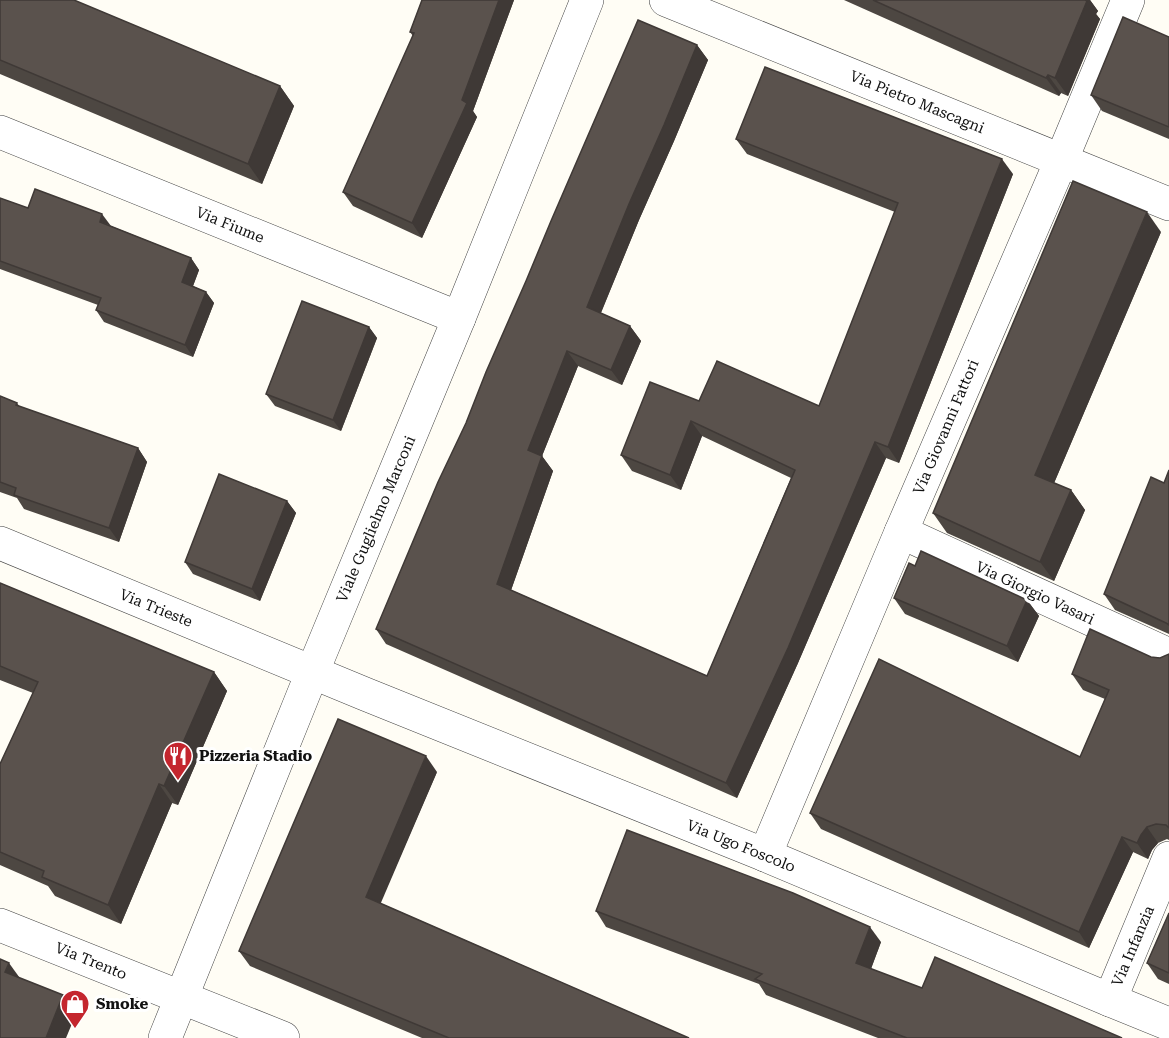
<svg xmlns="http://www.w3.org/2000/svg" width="1169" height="1038" viewBox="0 0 1169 1038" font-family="'Roboto Serif',serif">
<rect width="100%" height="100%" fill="#fffdf5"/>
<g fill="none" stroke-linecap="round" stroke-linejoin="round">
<g stroke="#444" stroke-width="34">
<g id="street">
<path d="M666 0 1169 204"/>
<path d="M0 132 459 318"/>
<path d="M901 532 1169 655"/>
<path d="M0 543 365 694 765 855 1110 1000 1169 1024"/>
<path d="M765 855 901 532 1061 161 1128 0"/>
<path d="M0 925 283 1038"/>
<path d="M1110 1000 1169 858"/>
<path d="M165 1038 312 673 459 318 587 0"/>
</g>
</g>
<use href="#street" stroke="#fff" stroke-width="33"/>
</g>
<g fill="#4d4742">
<path d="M0 0 280 86 294 106 262 184 0 74Z"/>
<path d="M422 0H514L473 111 477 117 422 238 353 206 343 192 413 36 410 32Z"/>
<path d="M844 0H1090L1098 11 1096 14 1100 19 1068 96 1061 93 1059 96Z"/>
<path d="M1169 37V139L1102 111 1091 95Z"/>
<path d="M697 45 708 60 674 141 639 220 601 313 630 326 641 341 622 385 578 366 542 456 553 471 511 590 707 676 791 478 702 436 681 490 632 471 621 455 699 401 819 406 895 212 747 154 736 139 1013 174 899 463 886 458 798 663 737 798 386 644 376 629Z"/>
<path d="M0 198 28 208 111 226 191 258 199 270 193 286 206 292 214 303 193 357 104 322 96 310 98 305 0 269Z"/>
<path d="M1161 232 1054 483 1071 490 1085 510 1054 581 947 533 933 513Z"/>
<path d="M369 327 377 338 341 431 275 406 266 394Z"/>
<path d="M0 396 17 403 20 407 138 448 147 462 119 542 24 509 17 498 0 492Z"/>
<path d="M1169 470V634L1115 610 1104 594 1164 483Z"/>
<path d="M287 501 296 513 260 601 193 574 185 562Z"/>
<path d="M915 566 1027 600 1039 616 1018 662 905 614 894 598Z"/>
<path d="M0 583 214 672 227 691 178 805 172 803 121 924 55 896 48 886 0 865V764L33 693 0 680Z"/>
<path d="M1169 654V840L1167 839 1158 843 1152 850 1148 859 1133 852 1089 948 821 829 810 813 1080 757 1105 699 1083 690 1072 674 1151 657 1160 658Z"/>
<path d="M437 772 380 903 689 1038H422L250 966 239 951Z"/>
<path d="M596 911 881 942 871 969 922 988 1122 1038H878L766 995 759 984 606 927Z"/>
<path d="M1169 913V984L1158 979 1147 963Z"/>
</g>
<g fill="#3f3936">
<path d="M499 0H514L473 111 477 117 422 238 412 223 462 100Z"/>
<path d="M1083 0H1090L1098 11 1096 14 1100 19 1068 96 1055 78Z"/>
<path d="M697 45 708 60 674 141 639 220 597 322 587 307 629 204Z"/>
<path d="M1048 75 1061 93 1059 96 1046 78Z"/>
<path d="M280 86 294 106 262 184 248 164Z"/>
<path d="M1002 159 1013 174 899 463 888 447Z"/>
<path d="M1147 212 1161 232 1049 495 1035 475Z"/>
<path d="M102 214 111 226 100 222Z"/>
<path d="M191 258 199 270 190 294 182 282Z"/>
<path d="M206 292 214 303 193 357 185 345Z"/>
<path d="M630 326 641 341 622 385 611 370Z"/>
<path d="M369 327 377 338 341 431 333 420Z"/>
<path d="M567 351 578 366 542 456 553 471 508 599 497 584 528 450Z"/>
<path d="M691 421 702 436 681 490 670 475Z"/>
<path d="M875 442 886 458 798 663 737 798 726 783Z"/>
<path d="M138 448 147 462 119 542 109 528Z"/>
<path d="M1071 490 1085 510 1054 581 1040 562Z"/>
<path d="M287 501 296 513 260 601 252 589Z"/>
<path d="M1027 600 1039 616 1018 662 1007 646Z"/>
<path d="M214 672 227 691 178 805 164 786Z"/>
<path d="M426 756 437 772 377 912 366 897Z"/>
<path d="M159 784 172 803 121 924 108 905Z"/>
<path d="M1147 827 1158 843 1152 850 1148 859 1137 843 1141 835Z"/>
<path d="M1122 837 1133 852 1089 948 1079 932Z"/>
<path d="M870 927 881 942 867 979 856 963Z"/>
<path d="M9 963 22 981 5 972Z"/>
<path d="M63 995 76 1014 66 1038H46Z"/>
</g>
<g fill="#5a524d" stroke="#3f3936" stroke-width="1.5">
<path d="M0 0H74L280 86 248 164 0 60Z"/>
<path d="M422 0H499L462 100 467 103 412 223 343 192 414 33 410 32Z"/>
<path d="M873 0H1085L1087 1 1055 78 1048 75 1046 78Z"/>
<path d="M1123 17 1169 37V127L1091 95Z"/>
<path d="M638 20 697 45 664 125 629 204 587 307 630 326 611 370 567 351 528 450 542 456 497 584 707 676 795 470 691 421 670 475 621 455 650 382 699 401 717 361 819 406 898 203 736 139 765 67 1002 159 888 447 875 442 788 648 726 783 376 629 438 482 466 423 486 372 526 281 551 221Z"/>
<path d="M1073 181 1147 212 1035 475 1071 490 1040 562 933 513Z"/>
<path d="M35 189 102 214 100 222 191 258 182 282 206 292 185 345 96 310 101 298 0 261V198L28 208Z"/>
<path d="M302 301 369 327 333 420 266 394Z"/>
<path d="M0 396 17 403 16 405 138 448 109 528 14 495 16 488 0 482Z"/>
<path d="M1169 470V625L1166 623 1104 594 1151 477 1164 483Z"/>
<path d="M219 474 287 501 252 589 185 562Z"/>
<path d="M921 551 1027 600 1007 646 894 598 909 563 915 566Z"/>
<path d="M0 583 214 672 164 786 159 784 108 905 42 877 44 871 0 852V764L38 682 0 666Z"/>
<path d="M1090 629 1151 657 1160 658 1169 654V828L1166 825 1156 824 1147 827 1141 835 1137 843 1122 837 1079 932 810 813 879 659 1080 757 1109 690 1072 674Z"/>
<path d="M338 719 426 756 366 897 689 1038H449L239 951Z"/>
<path d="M627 830 793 893 870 927 856 963 922 988 935 957 1122 1038H907L755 979 762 974 596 911Z"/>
<path d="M1169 913V973L1147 963Z"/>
<path d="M0 959 9 963 5 972 63 995 46 1038H0Z"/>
</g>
<defs>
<g id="restaurant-pin" transform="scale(1.5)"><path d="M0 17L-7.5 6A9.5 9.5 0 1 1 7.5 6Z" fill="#c4262e" stroke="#fff"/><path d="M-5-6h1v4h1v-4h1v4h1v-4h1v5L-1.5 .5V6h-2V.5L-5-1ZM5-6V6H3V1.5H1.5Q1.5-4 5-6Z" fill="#fff"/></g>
<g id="shop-pin" transform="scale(1.5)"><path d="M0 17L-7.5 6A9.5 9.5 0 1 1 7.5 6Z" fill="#c4262e" stroke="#fff"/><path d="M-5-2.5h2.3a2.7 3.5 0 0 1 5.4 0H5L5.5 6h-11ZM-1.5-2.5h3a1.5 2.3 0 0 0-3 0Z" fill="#fff"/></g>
</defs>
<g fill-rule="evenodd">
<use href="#restaurant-pin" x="178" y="756"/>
<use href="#shop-pin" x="75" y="1004"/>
</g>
<g text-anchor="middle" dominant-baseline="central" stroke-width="6" stroke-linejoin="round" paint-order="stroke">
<g font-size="15" fill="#111" stroke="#fff">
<text transform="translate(917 102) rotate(22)">Via Pietro Mascagni</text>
<text transform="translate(230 225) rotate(22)">Via Fiume</text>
<text transform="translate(946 427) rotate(-67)">Via Giovanni Fattori</text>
<text transform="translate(376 519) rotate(-67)">Viale Guglielmo Marconi</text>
<text transform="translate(1035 593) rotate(25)">Via Giorgio Vasari</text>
<text transform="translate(156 608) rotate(22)">Via Trieste</text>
<text transform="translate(741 846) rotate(22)">Via Ugo Foscolo</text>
<text transform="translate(1133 946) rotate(-67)">Via Infanzia</text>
<text transform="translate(91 961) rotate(22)">Via Trento</text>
</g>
<g font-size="15" font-weight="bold" fill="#111" stroke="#fff" text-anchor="start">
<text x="199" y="756">Pizzeria Stadio</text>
<text x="96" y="1004">Smoke</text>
</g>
</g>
</svg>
